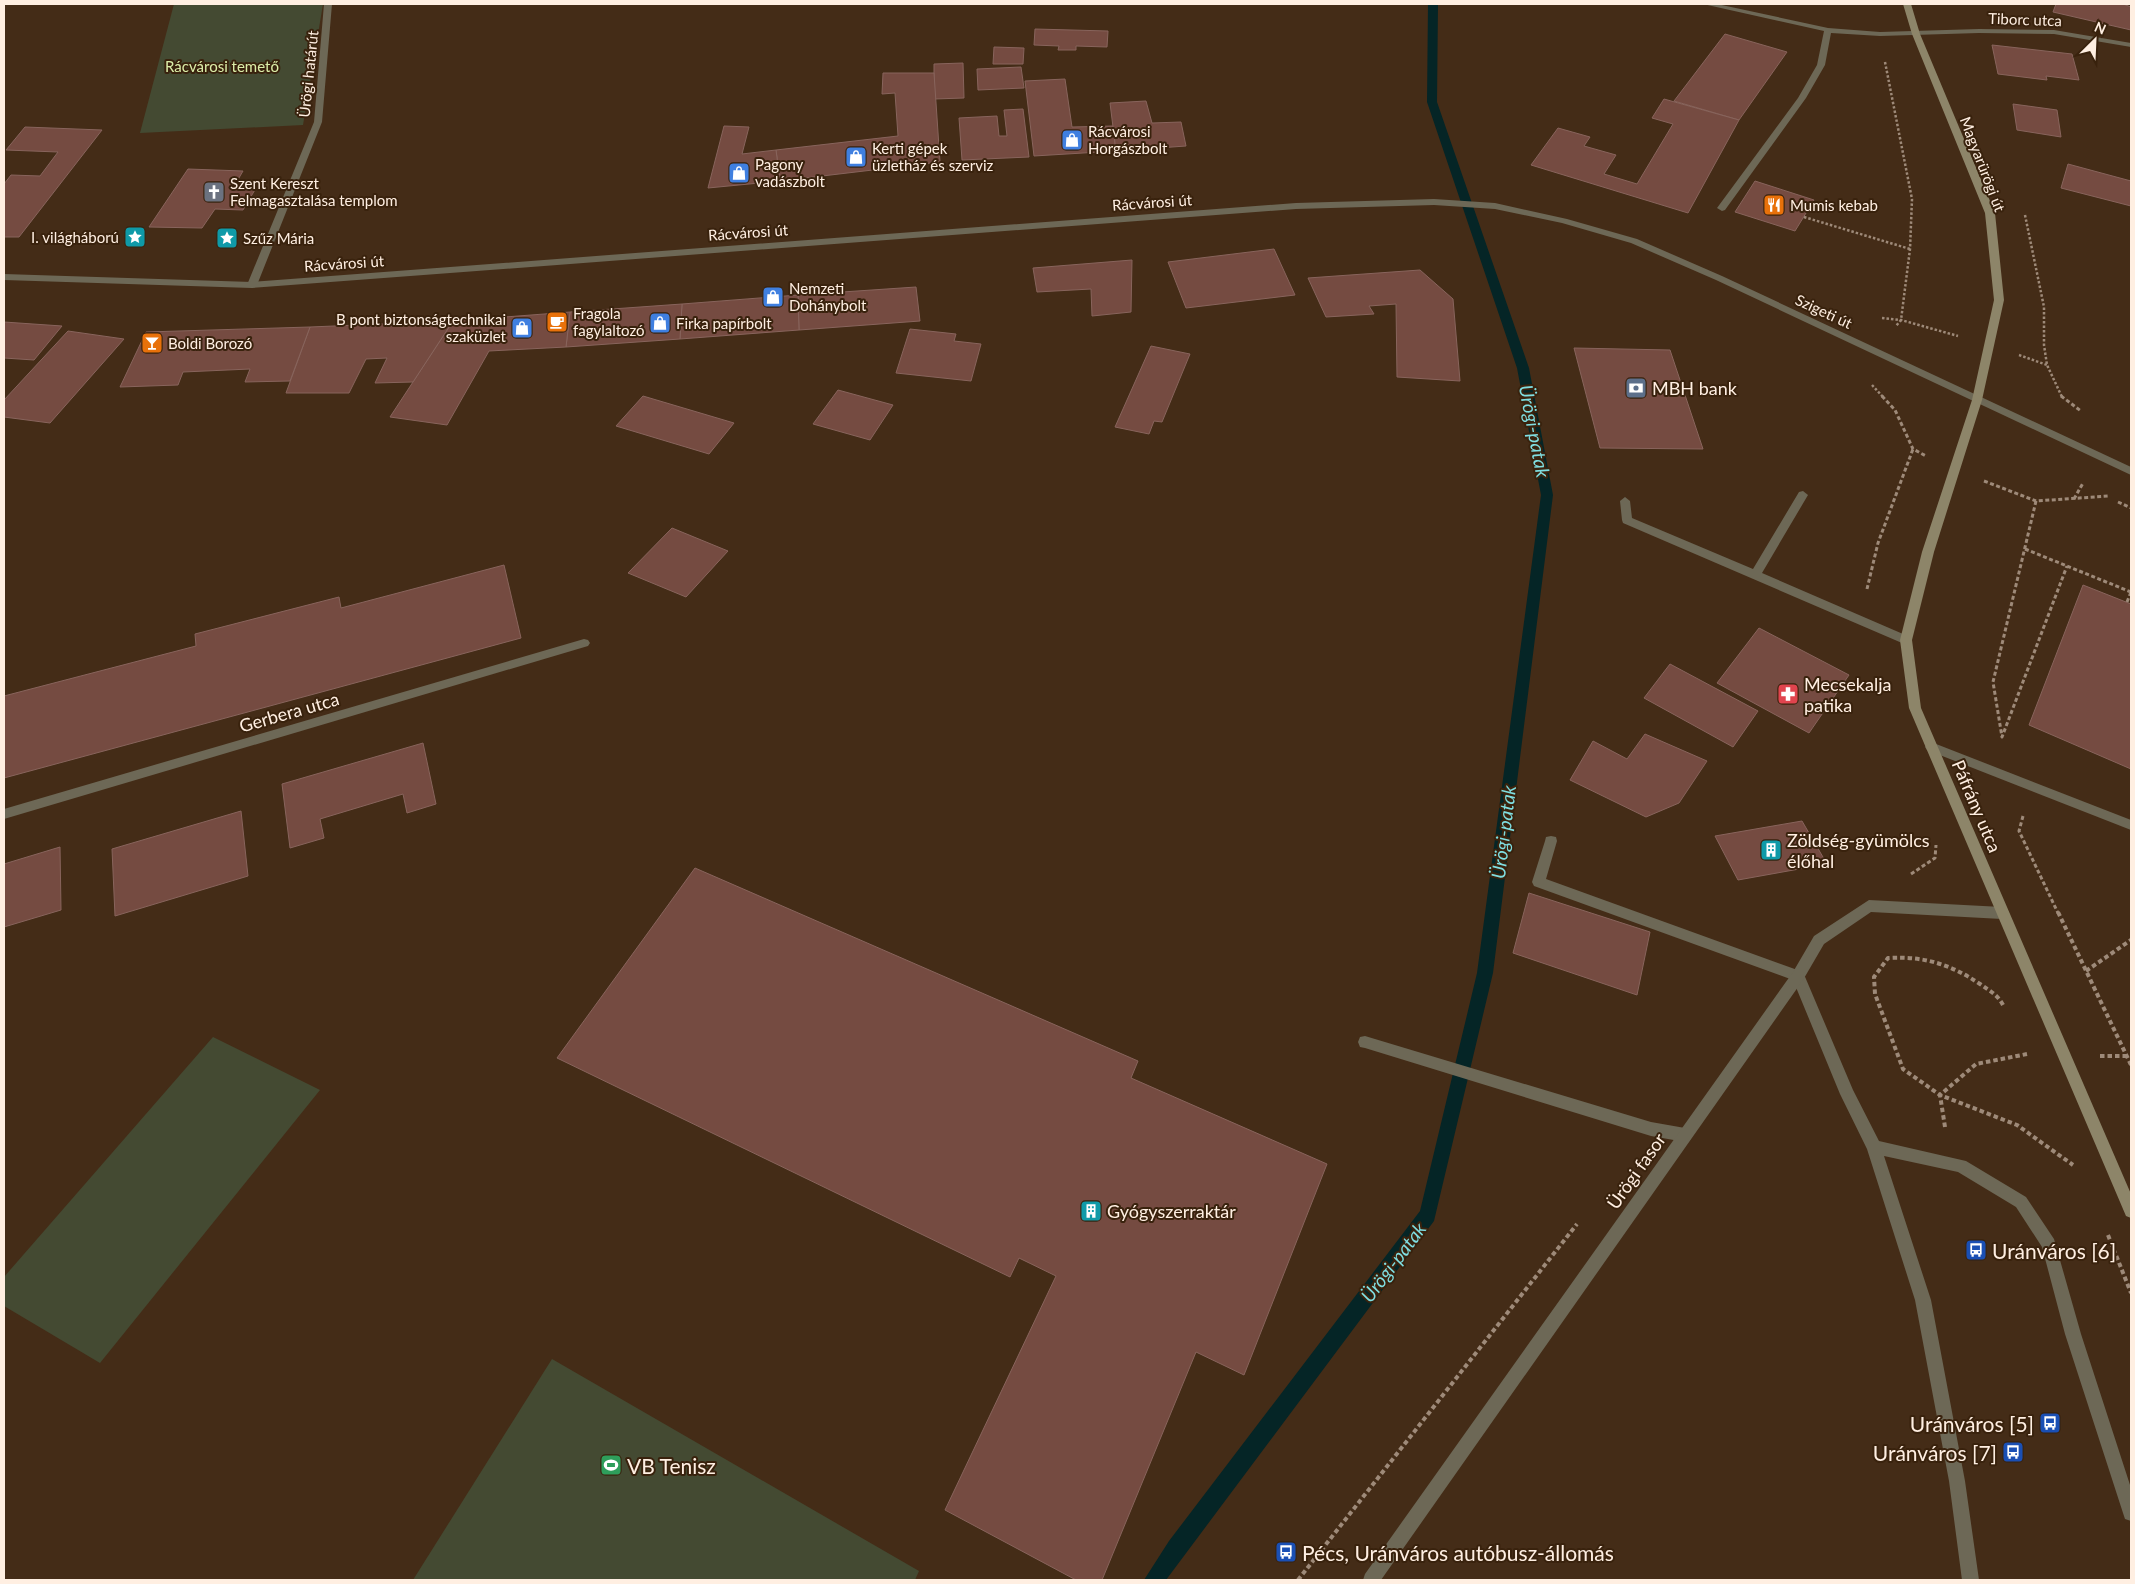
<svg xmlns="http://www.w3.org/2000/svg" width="2135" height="1584" viewBox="0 0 2135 1584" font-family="Lato,sans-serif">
<rect width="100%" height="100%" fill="#442c17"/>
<g fill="#444a32">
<path d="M174 4H323L303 125 140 133Z"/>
<path d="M213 1037 320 1090 100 1363 4 1306V1277Z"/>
<path d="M552 1359 919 1571 915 1580H413Z"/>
</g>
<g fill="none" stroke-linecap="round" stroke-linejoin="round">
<path fill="#052526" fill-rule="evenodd" d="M1428 4H1438L1437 102 1529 368 1553 495 1493 973 1434 1221 1166 1580H1144L1169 1541 1420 1211 1477 973 1541 495 1517 368 1427 102Z"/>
</g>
<g fill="#754b41" stroke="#88645c">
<path d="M2056 4H2123L2131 7V30L2053 12Z"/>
<path d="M1035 29 1108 31 1107 47 1076 46V50H1058L1059 46 1034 45Z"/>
<path d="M1725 34 1787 52 1739 120 1674 101Z"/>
<path d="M1992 45 2072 54 2079 80 2046 76 2047 80 1998 74Z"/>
<path d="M994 47 1024 48 1023 64H993Z"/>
<path d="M963 63 964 98 934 99V64Z"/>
<path d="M1021 67 1024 88 978 90 977 69Z"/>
<path d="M883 73H934L940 162 780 181 776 150 898 136 895 93 882 94Z"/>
<path d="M1065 79 1072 127 1113 126 1116 151 1034 156 1025 81Z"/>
<path d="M1664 99 1739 120 1688 213 1531 165 1558 128 1590 137 1584 146 1616 155 1604 174 1637 184 1673 124 1652 118Z"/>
<path d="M1146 101 1152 123 1181 122 1186 146 1116 151 1110 103Z"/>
<path d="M2013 104 2057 110 2061 137 2017 130Z"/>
<path d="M1023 109 1029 157 962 160 959 118 997 116 999 136H1007L1004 110Z"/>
<path d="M724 126 749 127 742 154 776 150 780 181 708 188Z"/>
<path d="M25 127 102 130 19 237H4V184L11 175 40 176 58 152 6 150Z"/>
<path d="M2068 164 2131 181V206L2061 188Z"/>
<path d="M188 169 243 171 236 183H259L243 210 215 209 202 228 149 227Z"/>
<path d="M1755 181 1814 200 1795 231 1735 212Z"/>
<path d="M1274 249 1295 295 1186 308 1168 262Z"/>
<path d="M1132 260 1131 312 1092 316 1091 289 1037 292 1033 268Z"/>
<path d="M1420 270 1453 299 1460 381 1397 377 1396 304 1369 306 1374 314 1326 317 1308 278Z"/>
<path d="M916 287 920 321 799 330 798 295Z"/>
<path d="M798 295 799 330 680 339 682 304Z"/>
<path d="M682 304 680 339 566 347 570 312Z"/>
<path d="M570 312 566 347 489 351 447 425 390 417 453 321Z"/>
<path d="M453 321 413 382 375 383 387 358 366 359 349 393H286L310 327Z"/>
<path d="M4 322 62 326 34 360 4 358Z"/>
<path d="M310 327 290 381 245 382 250 369 183 372 178 385 120 387 146 332Z"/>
<path d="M910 329 956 334 954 341 981 344 971 381 896 373Z"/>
<path d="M68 331 124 339 50 423 4 417V400Z"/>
<path d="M1151 346 1190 354 1162 422 1154 421 1149 434 1115 427Z"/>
<path d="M1574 348 1670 350 1703 449 1600 448Z"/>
<path d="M838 390 893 405 870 440 813 424Z"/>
<path d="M643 396 734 423 709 454 616 426Z"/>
<path d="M672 528 728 551 686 597 628 573Z"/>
<path d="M504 565 521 638 4 778V696L196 646 195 634 339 597 341 608Z"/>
<path d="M2083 585 2131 604V769L2029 725Z"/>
<path d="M1759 628 1849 675 1809 733 1717 683Z"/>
<path d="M1670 664 1758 711 1733 747 1644 698Z"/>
<path d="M1645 734 1707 761 1679 803 1646 817 1570 780 1593 741 1627 759Z"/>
<path d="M423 743 436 804 407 813 403 794 320 819 324 838 290 848 282 784Z"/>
<path d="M241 811 248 876 115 916 112 849Z"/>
<path d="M1802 821 1827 864 1738 880 1715 836Z"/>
<path d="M60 847 61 910 4 927V864Z"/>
<path d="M695 868 1138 1061 1131 1078 1327 1164 1244 1375 1196 1352 1102 1580H1076L945 1510 1056 1276 1019 1258 1010 1277 557 1058Z"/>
<path d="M1529 893 1650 932 1637 995 1513 953Z"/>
</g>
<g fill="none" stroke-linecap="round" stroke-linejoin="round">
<g stroke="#9e8a79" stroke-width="2.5" stroke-dasharray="2.5 2" stroke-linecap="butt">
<path d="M1885 62 1912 199 1910 249 1901 320 1896 326"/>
<path d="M2025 215 2044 307V345L2047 365 2062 397"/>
<path d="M1804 217 1910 249"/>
<path d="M1882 318 1901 320 1958 336"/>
<path d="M2019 355 2047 365"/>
<path d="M1872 385 1883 397"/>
</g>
<g stroke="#9e8a79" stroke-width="3" stroke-dasharray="4 2.5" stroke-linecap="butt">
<path d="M1882 396 1895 410 1913 449 1926 456"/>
<path d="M2061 396 2081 411"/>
<path d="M1984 481 2036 501 2109 496"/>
<path d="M2074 499 2083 483"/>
<path d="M2036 501 1993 682 2002 737 2067 566"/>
<path d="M2118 502 2131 508"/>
<path d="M2025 549 2131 592"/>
<path d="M1867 589 1878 543 1913 449"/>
<path d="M2127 602 2131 592"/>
<path d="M2023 816 2019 831 2058 913"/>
<path d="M1911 874 1935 858 1936 845"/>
</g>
<g stroke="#9e8a79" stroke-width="4" stroke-dasharray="4.5 3" stroke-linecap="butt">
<path d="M2058 912 2131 1065"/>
<path d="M2086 971 2131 940"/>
<path d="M2003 1005C1998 995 1990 991 1980 984 1950 964 1924 956 1888 958L1874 977 1875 994 1903 1069 1940 1095 2017 1125 2073 1165"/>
<path d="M2100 1056H2127"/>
<path d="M1945 1127 1940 1095 1976 1064 2027 1054"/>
<path d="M2108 1235 2131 1293"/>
<path d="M1298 1580 1577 1224"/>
</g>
<g fill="#6d6856" fill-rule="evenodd">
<path d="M1551 836 1556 837 1557 841 1546 879 1803 972 1853 1090 1879 1141 1966 1161 2026 1197 2054 1239 2081 1334 2131 1488V1521L2125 1519 2123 1513 2065 1334 2042 1247 2016 1207 1958 1172 1884 1156 1931 1300 1965 1481 1979 1580H1962L1949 1481 1915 1300 1867 1149 1840 1094 1793 980 1534 886 1532 882 1545 841 1546 837Z"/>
<path d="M1365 1036 1651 1122 1685 1128 1690 1130 1692 1135 1690 1140 1685 1142 1651 1136 1365 1048 1360 1047 1358 1042 1360 1037Z"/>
</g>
<g fill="#6d6856" fill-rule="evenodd">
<path d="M324 4H332L322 122 257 285 255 287H249L247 285 314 122Z"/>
<path d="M1703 4H1717L1828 28 1880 32 1979 29 2054 30 2131 43V47L2054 34 1979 33 1880 36 1831 33 1825 65 1806 98 1725 210 1722 211 1717 208 1798 98 1817 65 1824 31Z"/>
<path d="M1803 491 1808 495 1762 573 1910 637 1912 640 1910 643H1902L1623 523 1622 520 1620 501 1625 497 1630 501 1632 518 1753 569 1799 492Z"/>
<path d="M584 639 588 640 590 643 588 646 4 819V809Z"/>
<path d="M1931 742 2131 820V830L1927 750 1925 747 1927 744Z"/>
<path d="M1869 900 2002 907 2007 909 2009 913 2007 917 2002 919 1871 912 1824 944 1803 980 1381 1580H1363L1365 1574 1793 972 1814 936Z"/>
</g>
<path fill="#6d6856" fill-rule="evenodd" d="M1434 199 1495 203 1567 219 1637 239 1722 276 2131 467V475L1716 280 1631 243 1562 223 1495 209 1434 205 1296 209 252 288 4 280V274L252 282 1296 203Z"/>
<path fill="#8d8569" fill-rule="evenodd" d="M1903 4H1911L1920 34 1995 213 2004 300 1982 400 1934 552 1912 640 1921 708 2131 1194V1218L2126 1216 1909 708 1900 640 1922 552 1972 400 1994 300 1985 213 1912 34Z"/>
</g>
<defs>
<g id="shop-square" transform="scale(1.125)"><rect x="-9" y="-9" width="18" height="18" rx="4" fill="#3f7fe0" stroke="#39220d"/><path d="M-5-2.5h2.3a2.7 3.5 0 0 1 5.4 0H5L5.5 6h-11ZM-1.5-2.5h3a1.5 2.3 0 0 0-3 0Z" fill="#fff"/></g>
<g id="church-square" transform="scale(1.125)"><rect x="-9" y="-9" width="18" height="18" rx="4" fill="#6b7280" stroke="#39220d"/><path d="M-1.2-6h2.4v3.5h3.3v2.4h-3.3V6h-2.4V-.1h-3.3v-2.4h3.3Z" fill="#fff"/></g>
<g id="restaurant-square" transform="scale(1.125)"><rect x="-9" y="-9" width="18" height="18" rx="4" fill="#e8710a" stroke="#39220d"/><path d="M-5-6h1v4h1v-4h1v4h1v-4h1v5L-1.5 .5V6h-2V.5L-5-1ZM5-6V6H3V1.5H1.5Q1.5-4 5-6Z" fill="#fff"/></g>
<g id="sight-square" transform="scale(1.125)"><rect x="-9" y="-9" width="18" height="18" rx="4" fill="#0f9aa8" stroke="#39220d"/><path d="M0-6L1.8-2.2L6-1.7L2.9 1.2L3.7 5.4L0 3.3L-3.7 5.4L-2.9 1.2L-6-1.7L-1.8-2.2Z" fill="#fff"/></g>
<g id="cafe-square" transform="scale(1.125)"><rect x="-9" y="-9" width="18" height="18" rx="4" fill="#e8710a" stroke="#39220d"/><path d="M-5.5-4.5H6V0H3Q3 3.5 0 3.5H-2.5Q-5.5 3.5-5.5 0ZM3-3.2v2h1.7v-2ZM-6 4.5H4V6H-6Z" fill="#fff"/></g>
<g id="bar-square" transform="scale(1.125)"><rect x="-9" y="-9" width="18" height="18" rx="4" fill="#e8710a" stroke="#39220d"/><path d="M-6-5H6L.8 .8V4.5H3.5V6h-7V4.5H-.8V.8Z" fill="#fff"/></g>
<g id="bank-square" transform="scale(1.125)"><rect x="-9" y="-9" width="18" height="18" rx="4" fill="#5c6f8a" stroke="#39220d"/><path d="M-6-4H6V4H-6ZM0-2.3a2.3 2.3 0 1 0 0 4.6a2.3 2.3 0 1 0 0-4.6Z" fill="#fff"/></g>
<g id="pharmacy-square" transform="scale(1.125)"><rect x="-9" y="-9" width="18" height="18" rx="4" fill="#e0444e" stroke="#39220d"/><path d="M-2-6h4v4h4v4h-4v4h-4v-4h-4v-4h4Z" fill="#fff"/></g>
<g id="building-square" transform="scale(1.125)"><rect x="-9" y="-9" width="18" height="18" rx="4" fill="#0f9aa8" stroke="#39220d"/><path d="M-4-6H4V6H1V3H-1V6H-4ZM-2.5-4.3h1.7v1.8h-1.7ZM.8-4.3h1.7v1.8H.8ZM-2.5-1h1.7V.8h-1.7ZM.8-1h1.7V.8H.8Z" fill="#fff"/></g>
<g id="bus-square" transform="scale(1.125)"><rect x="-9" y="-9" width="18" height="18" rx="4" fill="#1a4fb4" stroke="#39220d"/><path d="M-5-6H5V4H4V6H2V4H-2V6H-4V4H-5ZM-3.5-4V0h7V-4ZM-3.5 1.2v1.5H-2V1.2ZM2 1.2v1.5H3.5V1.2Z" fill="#fff"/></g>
<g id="stadium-square" transform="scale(1.125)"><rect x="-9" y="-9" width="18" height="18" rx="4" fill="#2e9e5b" stroke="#39220d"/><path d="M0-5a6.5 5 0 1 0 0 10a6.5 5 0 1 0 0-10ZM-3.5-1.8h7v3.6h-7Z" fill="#fff"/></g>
</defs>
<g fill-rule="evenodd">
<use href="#shop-square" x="1072" y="140"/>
<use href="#shop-square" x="856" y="157"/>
<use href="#shop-square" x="739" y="173"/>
<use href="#church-square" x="214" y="192"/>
<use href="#restaurant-square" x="1774" y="205"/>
<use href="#sight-square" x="135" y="237"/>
<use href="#sight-square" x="227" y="238"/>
<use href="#shop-square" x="773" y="297"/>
<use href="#cafe-square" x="557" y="322"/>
<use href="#shop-square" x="660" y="323"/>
<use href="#shop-square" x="522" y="328"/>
<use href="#bar-square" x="152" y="343"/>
<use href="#bank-square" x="1636" y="388"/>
<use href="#pharmacy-square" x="1788" y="694"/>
<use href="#building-square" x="1771" y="850"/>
<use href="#building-square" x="1091" y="1211"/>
<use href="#bus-square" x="1976" y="1250"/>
<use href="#bus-square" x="2050" y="1423"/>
<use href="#bus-square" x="2013" y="1452"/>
<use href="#stadium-square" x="611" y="1465"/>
<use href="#bus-square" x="1286" y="1552"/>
</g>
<g text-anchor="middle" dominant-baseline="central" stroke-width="4" stroke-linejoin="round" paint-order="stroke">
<g font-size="15" fill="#ffefe2" stroke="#39220d">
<text transform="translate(2025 19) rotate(2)">Tiborc utca</text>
<text transform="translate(308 74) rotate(-84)">Ürögi határút</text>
<text transform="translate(1983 164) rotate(69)">Magyarürögi út</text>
<text transform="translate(1152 202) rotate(-4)">Rácvárosi út</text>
<text transform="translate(748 232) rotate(-4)">Rácvárosi út</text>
<text transform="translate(344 263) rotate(-4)">Rácvárosi út</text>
<text transform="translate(1824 311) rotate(25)">Szigeti út</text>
</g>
<g font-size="15" fill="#dceea9" stroke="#39220d">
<text x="222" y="66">Rácvárosi temető</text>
</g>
<g font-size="15" fill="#ffefe2" stroke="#39220d" text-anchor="start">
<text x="1088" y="131">Rácvárosi<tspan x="1088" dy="17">Horgászbolt</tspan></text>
<text x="872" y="148">Kerti gépek<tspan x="872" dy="17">üzletház és szerviz</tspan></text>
<text x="755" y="164">Pagony<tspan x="755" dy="17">vadászbolt</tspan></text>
<text x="230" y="183">Szent Kereszt<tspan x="230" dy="17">Felmagasztalása templom</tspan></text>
<text x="1790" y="205">Mumis kebab</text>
<text x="119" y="237" text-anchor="end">I. világháború</text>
<text x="243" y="238">Szűz Mária</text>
<text x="789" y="288">Nemzeti<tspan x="789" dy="17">Dohánybolt</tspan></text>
<text x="573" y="313">Fragola<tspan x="573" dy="17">fagylaltozó</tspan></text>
<text x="506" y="319" text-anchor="end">B pont biztonságtechnikai<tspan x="506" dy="17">szaküzlet</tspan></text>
<text x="676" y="323">Firka papírbolt</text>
<text x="168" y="343">Boldi Borozó</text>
</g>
<g font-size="18" fill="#ffefe2" stroke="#39220d" text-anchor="start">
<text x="1652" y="388">MBH bank</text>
<text x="1804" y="684">Mecsekalja<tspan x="1804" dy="21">patika</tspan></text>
<text x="1787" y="840">Zöldség-gyümölcs<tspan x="1787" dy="21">élőhal</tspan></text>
<text x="1107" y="1211">Gyógyszerraktár</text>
</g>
<g font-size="18" fill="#ffefe2" stroke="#39220d">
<text transform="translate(289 712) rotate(-16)">Gerbera utca</text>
<text transform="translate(1977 806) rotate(67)">Páfrány utca</text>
<text transform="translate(1636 1171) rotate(-55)">Ürögi fasor</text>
</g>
<g font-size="19" font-style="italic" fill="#7fdee1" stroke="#39220d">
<text transform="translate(1535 431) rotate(79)">Ürögi-patak</text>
<text transform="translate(1503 832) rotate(-83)">Ürögi-patak</text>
<text transform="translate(1393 1262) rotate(-53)">Ürögi-patak</text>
</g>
<g font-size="21" fill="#ffefe2" stroke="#39220d" text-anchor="start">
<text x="1992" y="1250">Uránváros [6]</text>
<text x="2034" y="1423" text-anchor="end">Uránváros [5]</text>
<text x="1997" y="1452" text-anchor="end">Uránváros [7]</text>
<text x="627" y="1465">VB Tenisz</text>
<text x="1302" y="1552">Pécs, Uránváros autóbusz-állomás</text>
</g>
</g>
<rect width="2135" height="1584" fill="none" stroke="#ffefe2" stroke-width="10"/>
<g transform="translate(2095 40) rotate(24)" stroke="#39220d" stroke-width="4" paint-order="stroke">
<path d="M0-4L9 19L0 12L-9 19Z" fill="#ffefe2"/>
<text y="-8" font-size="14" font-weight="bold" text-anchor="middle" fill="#ffefe2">N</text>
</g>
</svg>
